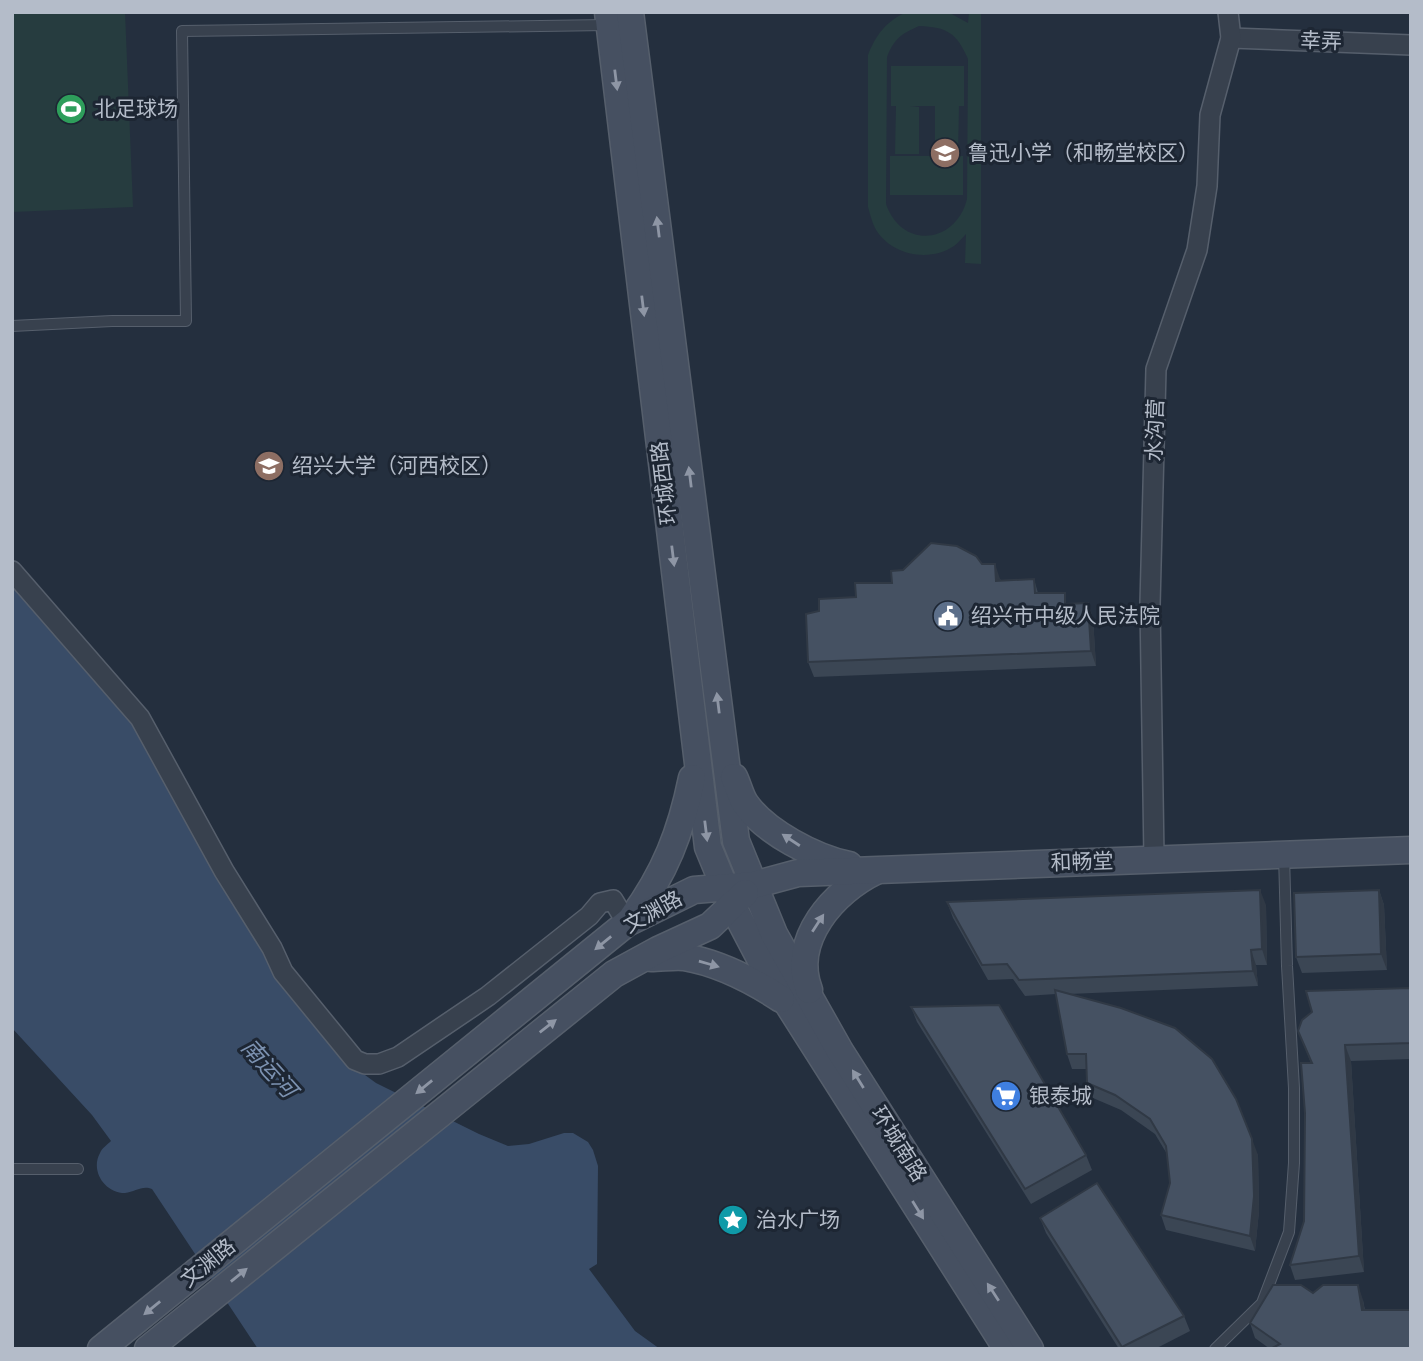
<svg xmlns="http://www.w3.org/2000/svg" width="1423" height="1361" viewBox="0 0 1423 1361" font-family="'Fira Sans','Noto Sans SC',sans-serif">
<rect width="100%" height="100%" fill="#242f3e"/>
<g fill="#263c3f" fill-rule="evenodd">
<path d="M12 12H125L133 207 12 212Z"/>
<path d="M907 12H948L968 23 969 12H981V264L965 263 966 234C962 238 958 243 954 246 929 263 890 255 875 228 872 222 870 214 868 207V55C876 35 886 21 907 12ZM919 26C947 27 957 33 968 59L967 199C956 244 902 250 886 204L887 57C894 39 901 34 919 26Z"/>
<path d="M891 66H964V106H959L958 154H935V106H910L919 107V154H895L896 106H891Z"/>
<rect x="890" y="156" width="73" height="39"/>
</g>
<path fill="#394c67" d="M12 579 133 717 354 1067 376 1083 479 1134 508 1146 529 1144 564 1133H573L588 1142 593 1150 598 1166 597 1264 589 1269 635 1331 660 1349H258L152 1189C142 1185 135 1192 125 1193 105 1193 90 1171 100 1153 102 1148 107 1145 111 1141L92 1115 12 1028Z"/>
<g fill="none" stroke-linecap="round" stroke-linejoin="round">
<g stroke="#565f6c" stroke-width="12">
<g id="lane">
<path d="M12 326 112 321H186L182 31 607 25"/>
<path d="M12 1169H78"/>
<path d="M1215 1349 1262 1303 1289 1232 1294 1163V1088L1287 966 1284 855"/>
</g>
</g>
<g stroke="#565f6c" stroke-width="22">
<g id="street">
<path d="M1231 38 1411 45"/>
<path d="M12 571 140 718 224 871 272 948 283 972 355 1060 365 1064H379L398 1057 488 996 589 916 600 903 613 900 627 923"/>
<path d="M1154 858 1150 605 1156 369 1197 250 1207 186 1210 115 1231 38 1228 12"/>
</g>
</g>
<g stroke="#565f6c" stroke-width="29">
<g id="secondary">
<path d="M608 12 708 847 732 905 765 968 1007 1349"/>
<path d="M630 12 736 841 774 934 840 1051 1030 1349"/>
<path d="M734 777C738 785 740 795 745 803 765 832 815 858 849 865"/>
<path d="M632 918C665 873 681 832 692 778"/>
<path d="M651 958C662 958 674 956 684 957 720 963 752 980 781 999"/>
<path d="M809 990C790 940 834 891 876 871"/>
<path d="M101 1349 627 923 694 890 754 885 798 873 1411 850"/>
<path d="M148 1349 614 974 658 950 710 926 745 893"/>
</g>
</g>
<use href="#lane" stroke="#38414e" stroke-width="10"/>
<use href="#street" stroke="#38414e" stroke-width="19"/>
<use href="#secondary" stroke="#465061" stroke-width="26"/>
</g>
<g fill="#3b4654">
<path d="M982 564 1001 580 1034 579 1038 593 1069 604 1088 603 1093 618 1096 666 814 677 808 662 819 611 892 583 903 570Z"/>
<path d="M1379 890 1384 905 1387 970 1302 973 1296 957Z"/>
<path d="M947 902 1266 905 1267 965H1256L1258 986 1069 994 1258 1155 1259 1211 1255 1251 1166 1230 1161 1215 1170 1183 1167 1154 1155 1134 1121 1110 1093 1098 1087 1083V1069H1072L1067 1054 1056 994 1025 996 1013 979 988 980 953 918Z"/>
<path d="M1411 988V1059L1351 1061 1364 1272 1295 1280 1290 1265 1304 1221 1311 1063 1298 1031Z"/>
<path d="M911 1007 1086 1155 1092 1170 1031 1204 917 1022Z"/>
<path d="M1040 1218 1184 1316 1190 1331 1155 1349H1119L1046 1233Z"/>
<path d="M1313 1293 1363 1300 1365 1310 1270 1349 1255 1338 1250 1323Z"/>
</g>
<g fill="#303945">
<path d="M995 564 1000 579 1002 596 996 581Z"/>
<path d="M1088 603 1093 618 1096 666 1091 651Z"/>
<path d="M1260 890 1266 905 1267 965 1262 949Z"/>
<path d="M1379 890 1384 905 1387 970 1381 954Z"/>
<path d="M1251 950 1256 965 1258 986 1253 971Z"/>
<path d="M1345 1045 1351 1061 1364 1272 1359 1256Z"/>
<path d="M1252 1139 1258 1155 1259 1211 1255 1251 1250 1236Z"/>
<path d="M1358 1285 1363 1300 1367 1325 1362 1310Z"/>
</g>
<g fill="#455162" stroke="#303945" stroke-width="2">
<path d="M931 543 957 546 976 556 982 564H995L996 581 1034 579 1035 593H1065V604L1088 603 1091 651 808 662 806 614 819 611V599L856 597 855 583H892L891 571 903 570Z"/>
<path d="M1260 890 1262 949 1251 950 1253 971 1019 980 1007 964 982 965 947 902Z"/>
<path d="M1379 890 1381 954 1296 957 1294 893Z"/>
<path d="M1411 988V1043L1345 1045 1359 1256 1290 1265 1304 1221 1305 1113 1301 1063H1312L1298 1031 1302 1020 1312 1012 1306 991Z"/>
<path d="M1055 990 1121 1008 1175 1028 1212 1059 1236 1099 1252 1139 1254 1196 1250 1236 1161 1215 1170 1183 1166 1146 1150 1119 1115 1095 1087 1083 1086 1054H1067Z"/>
<path d="M999 1005 1086 1155 1025 1189 911 1007Z"/>
<path d="M1097 1183 1184 1316 1122 1347 1040 1218Z"/>
<path d="M1273 1285H1301L1313 1293 1323 1285H1358L1362 1310H1411V1349H1270L1280 1344 1250 1323Z"/>
</g>
<defs><path id="oneway-solid" d="M-6-.8H1V-3.2L6.5 0L1 3.2V.8H-6Z" transform="scale(1.75)"/></defs>
<g fill="#8e96a5">
<use href="#oneway-solid" transform="translate(616 80) rotate(83)"/>
<use href="#oneway-solid" transform="translate(658 227) rotate(-97)"/>
<use href="#oneway-solid" transform="translate(643 306) rotate(83)"/>
<use href="#oneway-solid" transform="translate(690 477) rotate(-97)"/>
<use href="#oneway-solid" transform="translate(673 556) rotate(83)"/>
<use href="#oneway-solid" transform="translate(718 703) rotate(-97)"/>
<use href="#oneway-solid" transform="translate(706 831) rotate(83)"/>
<use href="#oneway-solid" transform="translate(791 840) rotate(-147)"/>
<use href="#oneway-solid" transform="translate(818 923) rotate(-57)"/>
<use href="#oneway-solid" transform="translate(603 943) rotate(141)"/>
<use href="#oneway-solid" transform="translate(709 964) rotate(16)"/>
<use href="#oneway-solid" transform="translate(548 1026) rotate(-38)"/>
<use href="#oneway-solid" transform="translate(858 1079) rotate(-122)"/>
<use href="#oneway-solid" transform="translate(424 1087) rotate(141)"/>
<use href="#oneway-solid" transform="translate(918 1210) rotate(58)"/>
<use href="#oneway-solid" transform="translate(239 1275) rotate(-39)"/>
<use href="#oneway-solid" transform="translate(993 1292) rotate(-123)"/>
<use href="#oneway-solid" transform="translate(152 1308) rotate(141)"/>
</g>
<defs>
<g id="stadium-disc" transform="scale(1.575)"><circle r="9.5" fill="#2e9e5b" stroke="#1d2633"/><path d="M0-5a6.5 5 0 1 0 0 10a6.5 5 0 1 0 0-10ZM-3.5-1.8h7v3.6h-7Z" fill="#fff"/></g>
<g id="school-disc" transform="scale(1.575)"><circle r="9.5" fill="#8d6e63" stroke="#1d2633"/><path d="M0-5L7-2L0 1L-7-2ZM-4 1L0 2.5L4 1V4Q0 6-4 4Z" fill="#fff"/></g>
<g id="university-disc" transform="scale(1.575)"><circle r="9.5" fill="#8d6e63" stroke="#1d2633"/><path d="M0-5L7-2L0 1L-7-2ZM-4 1L0 2.5L4 1V4Q0 6-4 4Z" fill="#fff"/></g>
<g id="civic-disc" transform="scale(1.575)"><circle r="9.5" fill="#5c6f8a" stroke="#1d2633"/><path d="M-.6-6.5H3V-4.5H.6V-3L4-1V1h2V6H-6V1h2V-1L-.6-3ZM-1.2 2.5V6h2.4V2.5Z" fill="#fff"/></g>
<g id="supermarket-disc" transform="scale(1.575)"><circle r="9.5" fill="#3f7fe0" stroke="#1d2633"/><path d="M-6-5.5h2.5l.6 2H6L4.5 2H-2.5L-4.4-4H-6ZM-1.5 3.2a1.3 1.3 0 1 0 .1 0ZM3 3.2a1.3 1.3 0 1 0 .1 0Z" fill="#fff"/></g>
<g id="sight-disc" transform="scale(1.575)"><circle r="9.5" fill="#0f9aa8" stroke="#1d2633"/><path d="M0-6L1.8-2.2L6-1.7L2.9 1.2L3.7 5.4L0 3.3L-3.7 5.4L-2.9 1.2L-6-1.7L-1.8-2.2Z" fill="#fff"/></g>
</defs>
<g fill-rule="evenodd">
<use href="#stadium-disc" x="71" y="109"/>
<use href="#school-disc" x="945" y="153"/>
<use href="#university-disc" x="269" y="466"/>
<use href="#civic-disc" x="948" y="616"/>
<use href="#supermarket-disc" x="1006" y="1096"/>
<use href="#sight-disc" x="733" y="1220"/>
</g>
<g text-anchor="middle" dominant-baseline="central" stroke-width="6" stroke-linejoin="round" paint-order="stroke">
<g font-size="21" fill="#b4bcc9" stroke="#1d2633">
<text transform="translate(1321 41) rotate(2)">幸弄</text>
<text transform="translate(1155 430) rotate(-88)">水沟营</text>
<text transform="translate(664 483) rotate(-97)">环城西路</text>
<text transform="translate(1082 862) rotate(-2)">和畅堂</text>
<text transform="translate(653 912) rotate(-29)">文渊路</text>
<text transform="translate(899 1144) rotate(58)">环城南路</text>
<text transform="translate(208 1263) rotate(-39)">文渊路</text>
</g>
<g font-size="21" fill="#b4bcc9" stroke="#1d2633" text-anchor="start">
<text x="94" y="109">北足球场</text>
<text x="968" y="153">鲁迅小学（和畅堂校区）</text>
<text x="292" y="466">绍兴大学（河西校区）</text>
<text x="971" y="616">绍兴市中级人民法院</text>
<text x="1029" y="1096">银泰城</text>
<text x="756" y="1220">治水广场</text>
</g>
<g font-size="23" font-style="italic" fill="#7c92b1" stroke="#1d2633">
<text transform="translate(269 1068) rotate(48)">南运河</text>
</g>
</g>
<rect width="1423" height="1361" fill="none" stroke="#b4bcc9" stroke-width="28"/>
</svg>
